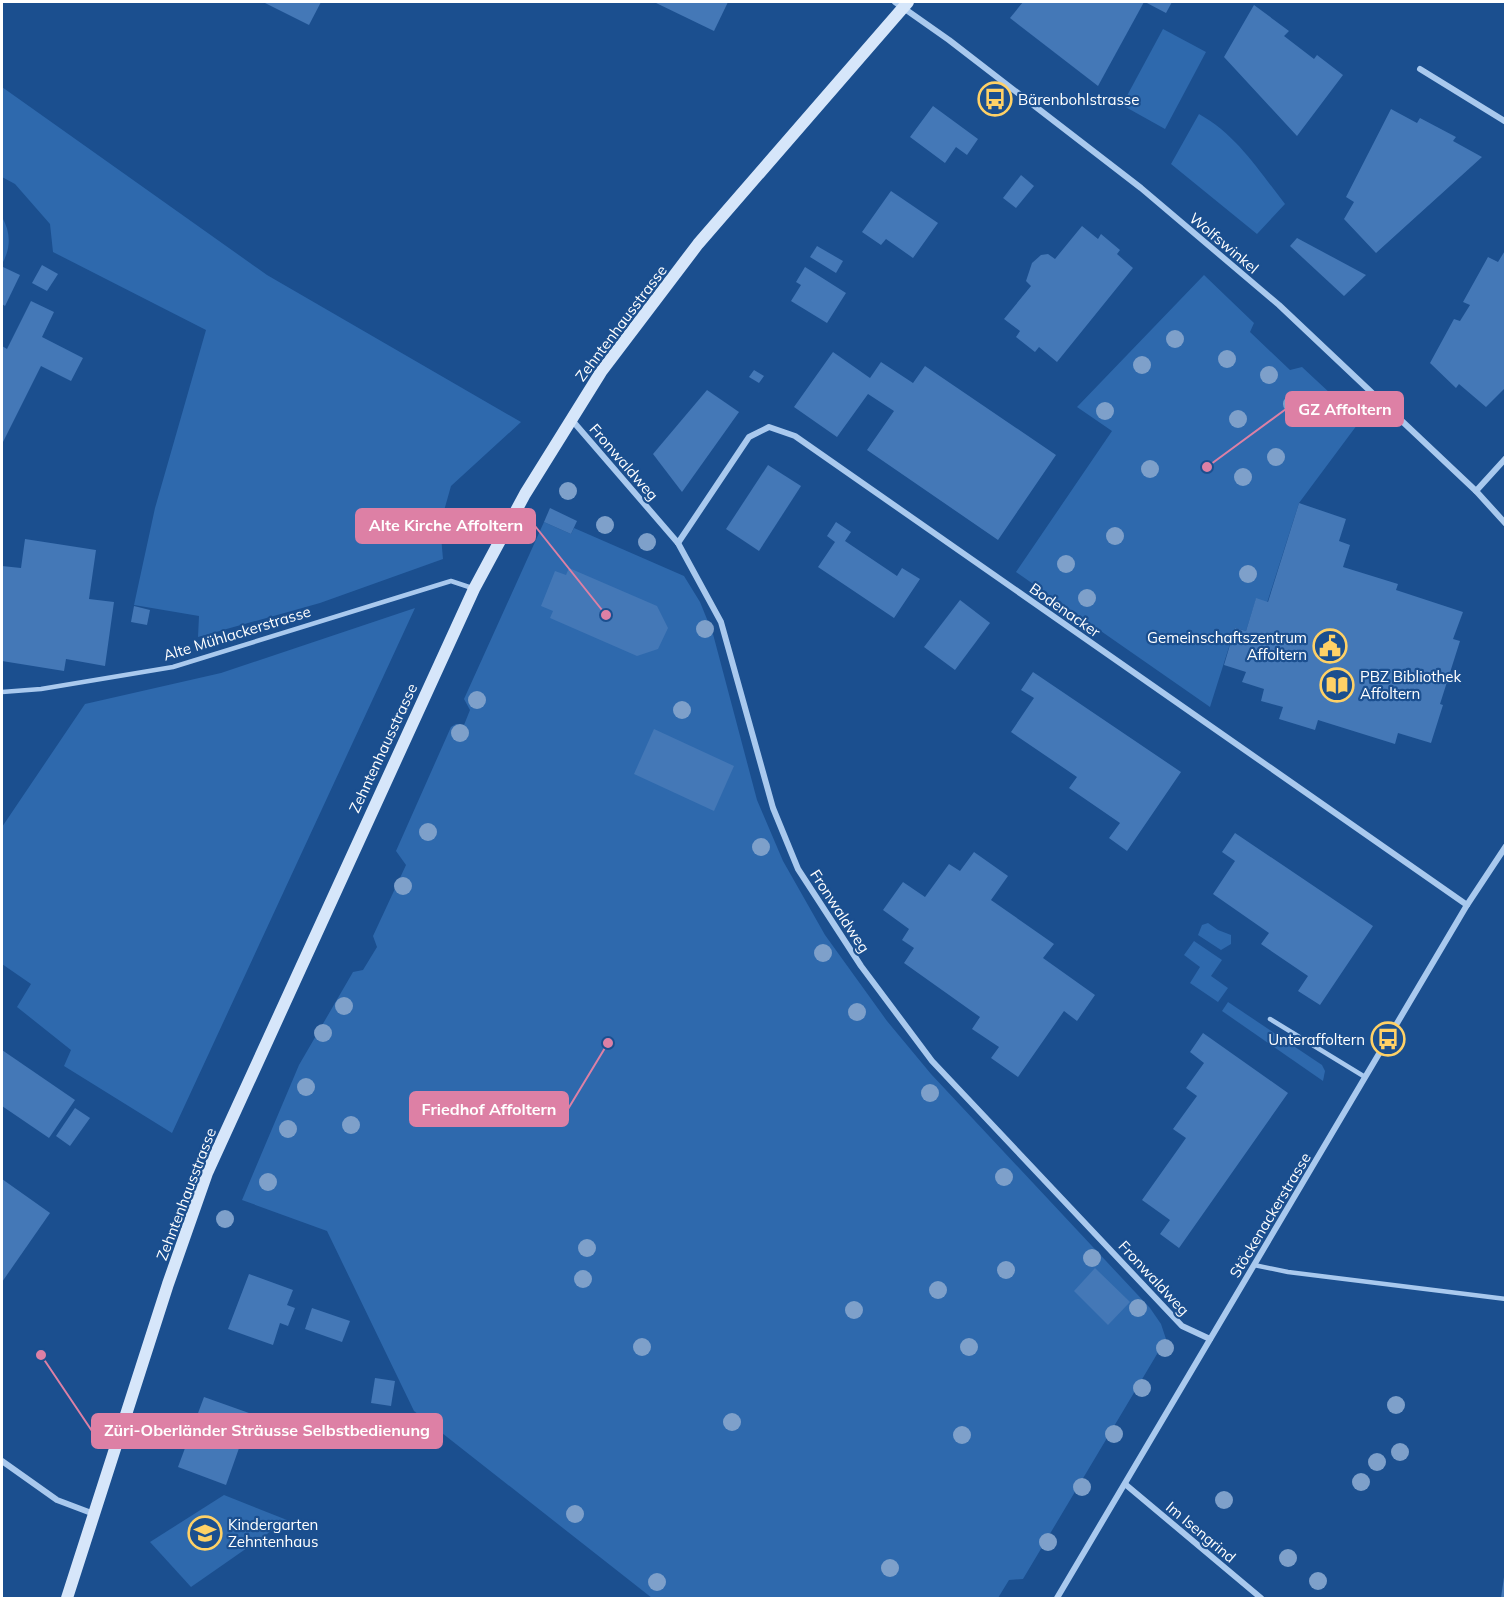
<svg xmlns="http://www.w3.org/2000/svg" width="1507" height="1600" viewBox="0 0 1507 1600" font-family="Mulish,sans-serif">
<rect width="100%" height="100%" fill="#1b4f8f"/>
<g fill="#2e69ad">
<path d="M1163 29 1206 52 1165 129 1122 105Z"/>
<path d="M2 87 267 275 521 422 451 486 440 525 443 559 320 603 198 637 199 616 134 605 155 508 206 330 53 252 50 224 15 184 2 177Z"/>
<path d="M1199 114C1237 135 1259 171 1285 204L1257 234 1171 164Z"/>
<path d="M2 217C11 233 11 248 2 264Z"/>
<path d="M1204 275 1254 323 1250 332 1290 370 1302 367 1360 421 1299 503 1267 603 1256 599 1246 631 1235 628 1210 707 1016 572 1112 431 1077 407Z"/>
<path d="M544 522 571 534 574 528 684 576 700 602 713 634 757 800 783 861 825 935 887 1021 931 1074 1150 1308 1161 1324 1166 1339 1023 1579 1009 1580 998 1598H652L414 1411 327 1231 242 1200 299 1065 353 972 363 970 377 947 373 936 406 865 396 851 451 727 456 724 464 725 470 710 464 699Z"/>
<path d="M415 608 172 1133 64 1066 71 1050 17 1007 31 984 2 964V827L85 704 221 673Z"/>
<path d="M1208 923 1218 930 1231 935V944L1221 950 1198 935 1202 925Z"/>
<path d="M1194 941 1222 960 1211 976 1228 988 1218 1002 1190 983 1200 967 1184 955Z"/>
<path d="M1228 1002 1322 1065 1325 1071 1323 1081 1222 1011Z"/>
<path d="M224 1495 287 1520 191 1587 150 1542Z"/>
</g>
<g fill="#4478b7">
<path d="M263 2H321L309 25Z"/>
<path d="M654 2H728L714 31Z"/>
<path d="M1023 2H1144L1098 86 1010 18Z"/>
<path d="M1145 2H1172L1166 13Z"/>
<path d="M1254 5 1289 31 1284 36 1314 59 1317 55 1343 75 1297 136 1224 57Z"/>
<path d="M933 106 978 139 967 155 956 147 945 163 910 137Z"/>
<path d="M1391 109 1417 123 1420 118 1456 137 1453 141 1482 157 1376 253 1344 219 1354 202 1346 197Z"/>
<path d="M1021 175 1034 186 1016 208 1003 198Z"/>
<path d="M891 191 938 223 913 258 886 239 881 245 862 232Z"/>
<path d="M1082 226 1098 239 1101 234 1120 250 1117 254 1133 268 1057 362 1039 347 1035 352 1016 337 1020 331 1004 319 1031 286 1026 281 1032 263 1041 255 1048 254 1055 259Z"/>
<path d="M1297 238 1366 275 1344 296 1290 246Z"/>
<path d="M817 246 843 261 836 273 810 257Z"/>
<path d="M1506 249V387L1486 407 1459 384 1456 388 1430 363 1454 319 1460 321 1470 305 1463 302 1488 257 1498 262Z"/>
<path d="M42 265 58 274 47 291 32 283Z"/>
<path d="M3 267 20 275 5 306 2 304Z"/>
<path d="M805 267 846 293 827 323 791 301 801 285 796 282Z"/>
<path d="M31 301 54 312 42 337 83 358 71 381 41 366 2 444V346L7 349Z"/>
<path d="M833 352 870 378 881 362 913 383 925 366 1056 455 998 540 867 450 894 411 868 394 837 437 794 407Z"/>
<path d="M754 370 764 376 759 383 749 377Z"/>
<path d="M707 390 739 412 682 492 653 454Z"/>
<path d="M768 465 801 486 759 551 726 529Z"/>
<path d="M1299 503 1346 519 1339 541 1350 545 1343 567 1398 584 1396 590 1463 612 1453 639 1460 641 1440 704 1443 705 1431 743 1398 733 1395 744 1318 720 1315 730 1279 719 1283 707 1261 701 1264 689 1242 682 1246 672 1224 665 1235 628 1246 631 1256 598 1268 602Z"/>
<path d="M550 508 577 521 571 534 544 522Z"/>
<path d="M836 522 851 532 845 541 897 576 902 568 920 579 894 618 818 567 835 542 827 536Z"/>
<path d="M25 539 96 550 89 599 114 602 105 666 66 659 64 671 2 661V566L21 568Z"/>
<path d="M569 568 657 606 668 628 658 649 637 656 550 618 553 611 541 606 555 571 566 575Z"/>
<path d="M960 600 990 623 955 670 924 647Z"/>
<path d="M134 606 150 610 147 625 131 622Z"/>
<path d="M1033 672 1181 772 1127 851 1109 838 1120 823 1069 788 1077 777 1011 732 1034 698 1021 690Z"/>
<path d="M654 729 734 766 714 811 634 774Z"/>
<path d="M1235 833 1373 926 1320 1005 1298 991 1308 976 1261 944 1269 933 1213 894 1235 861 1222 852Z"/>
<path d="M974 852 1008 876 991 900 1054 944 1043 958 1095 995 1077 1021 1064 1011 1018 1077 991 1058 999 1047 972 1029 980 1017 904 963 914 948 902 940 909 929 883 910 903 882 925 897 949 864 960 871Z"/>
<path d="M1203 1033 1288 1093 1179 1248 1160 1234 1170 1220 1142 1200 1186 1138 1173 1129 1197 1096 1186 1088 1204 1063 1190 1052Z"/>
<path d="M2 1050 75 1100 49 1138 2 1106Z"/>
<path d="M75 1108 90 1118 70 1146 56 1136Z"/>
<path d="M2 1179 50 1213 2 1282Z"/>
<path d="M1095 1268 1130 1302 1108 1325 1074 1291Z"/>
<path d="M249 1274 293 1290 287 1305 295 1308 288 1326 280 1323 273 1345 228 1329Z"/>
<path d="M312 1308 350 1321 342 1342 305 1329Z"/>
<path d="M375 1378 395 1381 391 1406 371 1403Z"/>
<path d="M204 1397 280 1424 272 1445 244 1434 226 1485 178 1467Z"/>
<path d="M1504 1577 1506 1598H1501Z"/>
</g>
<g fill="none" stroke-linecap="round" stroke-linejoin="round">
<g stroke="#a9c9ee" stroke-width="4.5">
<path d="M2 692 41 689 173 667 451 581 472 588"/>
<path d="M1270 1019 1365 1077"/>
<path d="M1254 1265 1288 1272 1506 1299"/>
</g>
<g stroke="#a9c9ee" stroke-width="6">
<path d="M895 2 949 40 1141 188 1279 305 1476 491 1506 524"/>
<path d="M1420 69 1506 122"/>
<path d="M571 419 678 543 721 622 773 808 798 869 861 966 932 1061 1182 1326 1210 1339"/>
<path d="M1476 491 1506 458"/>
<path d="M678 543 749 437 769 427 795 436 1467 905"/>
<path d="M2 1461 57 1500 94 1514"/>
<path d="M1125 1484 1261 1598"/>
<path d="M1057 1598 1467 905 1506 846"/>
</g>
<path stroke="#d6e6fa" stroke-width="12" d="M67 1598 168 1284 207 1173 474 589 525 494 601 372 698 244 908 2"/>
</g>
<g fill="#7ea0ca">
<circle cx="1175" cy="339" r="9"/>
<circle cx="1227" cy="359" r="9"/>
<circle cx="1142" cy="365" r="9"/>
<circle cx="1269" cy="375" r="9"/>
<circle cx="1292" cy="404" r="9"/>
<circle cx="1105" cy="411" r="9"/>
<circle cx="1238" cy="419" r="9"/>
<circle cx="1276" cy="457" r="9"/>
<circle cx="1150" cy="469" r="9"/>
<circle cx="1243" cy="477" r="9"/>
<circle cx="568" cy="491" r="9"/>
<circle cx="605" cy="525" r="9"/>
<circle cx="1115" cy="536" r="9"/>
<circle cx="647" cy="542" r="9"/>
<circle cx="1066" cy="564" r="9"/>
<circle cx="1248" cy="574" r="9"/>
<circle cx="1087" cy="598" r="9"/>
<circle cx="705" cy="629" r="9"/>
<circle cx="477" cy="700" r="9"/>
<circle cx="682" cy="710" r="9"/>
<circle cx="460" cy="733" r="9"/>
<circle cx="428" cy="832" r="9"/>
<circle cx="761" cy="847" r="9"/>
<circle cx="403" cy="886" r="9"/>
<circle cx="823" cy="953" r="9"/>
<circle cx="344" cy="1006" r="9"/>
<circle cx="857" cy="1012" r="9"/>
<circle cx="323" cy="1033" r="9"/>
<circle cx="306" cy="1087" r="9"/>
<circle cx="930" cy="1093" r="9"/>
<circle cx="351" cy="1125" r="9"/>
<circle cx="288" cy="1129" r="9"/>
<circle cx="1004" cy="1177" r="9"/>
<circle cx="268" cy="1182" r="9"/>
<circle cx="225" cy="1219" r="9"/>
<circle cx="587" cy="1248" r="9"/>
<circle cx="1092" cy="1258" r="9"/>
<circle cx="1006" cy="1270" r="9"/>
<circle cx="583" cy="1279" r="9"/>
<circle cx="938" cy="1290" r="9"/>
<circle cx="1138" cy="1308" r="9"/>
<circle cx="854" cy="1310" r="9"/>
<circle cx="642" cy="1347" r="9"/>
<circle cx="969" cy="1347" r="9"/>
<circle cx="1165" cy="1348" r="9"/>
<circle cx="1142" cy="1388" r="9"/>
<circle cx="1396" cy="1405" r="9"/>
<circle cx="732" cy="1422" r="9"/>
<circle cx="1114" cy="1434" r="9"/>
<circle cx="962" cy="1435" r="9"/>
<circle cx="1400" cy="1452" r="9"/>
<circle cx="1377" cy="1462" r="9"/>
<circle cx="1361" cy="1482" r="9"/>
<circle cx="1082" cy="1487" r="9"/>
<circle cx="1224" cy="1500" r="9"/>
<circle cx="575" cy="1514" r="9"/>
<circle cx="1048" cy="1542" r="9"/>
<circle cx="1288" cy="1558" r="9"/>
<circle cx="890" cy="1568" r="9"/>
<circle cx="1318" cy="1581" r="9"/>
<circle cx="657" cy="1582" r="9"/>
</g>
<defs>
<g id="bus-ring" transform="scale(1.725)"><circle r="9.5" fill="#1b4f8f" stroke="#ffd166" stroke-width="1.5"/><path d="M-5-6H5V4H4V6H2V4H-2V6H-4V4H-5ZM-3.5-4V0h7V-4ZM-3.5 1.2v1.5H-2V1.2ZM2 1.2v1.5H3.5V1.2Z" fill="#ffd166"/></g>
<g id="civic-ring" transform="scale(1.725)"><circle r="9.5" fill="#1b4f8f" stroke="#ffd166" stroke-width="1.5"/><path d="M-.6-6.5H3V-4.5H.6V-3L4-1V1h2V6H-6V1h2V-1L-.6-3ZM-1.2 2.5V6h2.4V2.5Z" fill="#ffd166"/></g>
<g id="library-ring" transform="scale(1.725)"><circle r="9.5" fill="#1b4f8f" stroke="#ffd166" stroke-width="1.5"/><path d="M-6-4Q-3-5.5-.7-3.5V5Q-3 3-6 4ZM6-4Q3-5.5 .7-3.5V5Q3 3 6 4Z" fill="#ffd166"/></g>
<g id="school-ring" transform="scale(1.725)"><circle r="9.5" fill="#1b4f8f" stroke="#ffd166" stroke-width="1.5"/><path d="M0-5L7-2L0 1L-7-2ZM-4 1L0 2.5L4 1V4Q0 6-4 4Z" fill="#ffd166"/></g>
</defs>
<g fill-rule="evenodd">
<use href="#bus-ring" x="995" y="99"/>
<use href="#civic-ring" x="1330" y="646"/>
<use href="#library-ring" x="1337" y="685"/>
<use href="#bus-ring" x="1388" y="1039"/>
<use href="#school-ring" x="205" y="1533"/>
</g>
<g text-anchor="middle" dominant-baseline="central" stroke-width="4.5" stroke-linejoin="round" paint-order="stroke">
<g font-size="15" fill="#fff" stroke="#1b4f8f" text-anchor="start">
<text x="1018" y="99">Bärenbohlstrasse</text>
<text x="1307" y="637" text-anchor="end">Gemeinschaftszentrum<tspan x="1307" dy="17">Affoltern</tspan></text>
<text x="1360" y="676">PBZ Bibliothek<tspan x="1360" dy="17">Affoltern</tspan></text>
<text x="1365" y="1039" text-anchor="end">Unteraffoltern</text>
<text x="228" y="1524">Kindergarten<tspan x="228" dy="17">Zehntenhaus</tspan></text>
</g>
<g font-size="15" fill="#fff" stroke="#1b4f8f">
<text transform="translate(1224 243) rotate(40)">Wolfswinkel</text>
<text transform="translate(621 323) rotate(-53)">Zehntenhausstrasse</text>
<text transform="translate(624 462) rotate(49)">Fronwaldweg</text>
<text transform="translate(1065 610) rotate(35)">Bodenacker</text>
<text transform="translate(237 633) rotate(-17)">Alte Mühlackerstrasse</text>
<text transform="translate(383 748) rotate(-65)">Zehntenhausstrasse</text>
<text transform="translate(840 911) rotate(57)">Fronwaldweg</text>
<text transform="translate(186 1194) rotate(-69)">Zehntenhausstrasse</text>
<text transform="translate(1270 1215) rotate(-59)">Stöckenackerstrasse</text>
<text transform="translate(1154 1278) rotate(47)">Fronwaldweg</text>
<text transform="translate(1201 1532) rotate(40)">Im Isengrind</text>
</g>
</g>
<path fill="none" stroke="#dd80a5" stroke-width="2" d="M1207 467L1286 409M606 615L535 526M608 1043L568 1109M41 1355L92 1431"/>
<g fill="#dd80a5" stroke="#1b4f8f" stroke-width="2">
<circle cx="1207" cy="467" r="6"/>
<circle cx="606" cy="615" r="6"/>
<circle cx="608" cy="1043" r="6"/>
<circle cx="41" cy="1355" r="6"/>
</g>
<g fill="#dd80a5" stroke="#dd80a5" stroke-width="2">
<rect x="1286" y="392" width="117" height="34" rx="6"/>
<rect x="356" y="509" width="179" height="34" rx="6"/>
<rect x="410" y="1092" width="158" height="34" rx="6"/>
<rect x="92" y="1414" width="350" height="34" rx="6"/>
</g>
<g font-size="16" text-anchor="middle" font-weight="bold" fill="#fff">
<text x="1345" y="415">GZ Affoltern</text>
<text x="446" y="531">Alte Kirche Affoltern</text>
<text x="489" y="1115">Friedhof Affoltern</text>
<text x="267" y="1436">Züri-Oberländer Sträusse Selbstbedienung</text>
</g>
<rect width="1507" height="1600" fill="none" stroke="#ffffff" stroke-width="6"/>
</svg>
